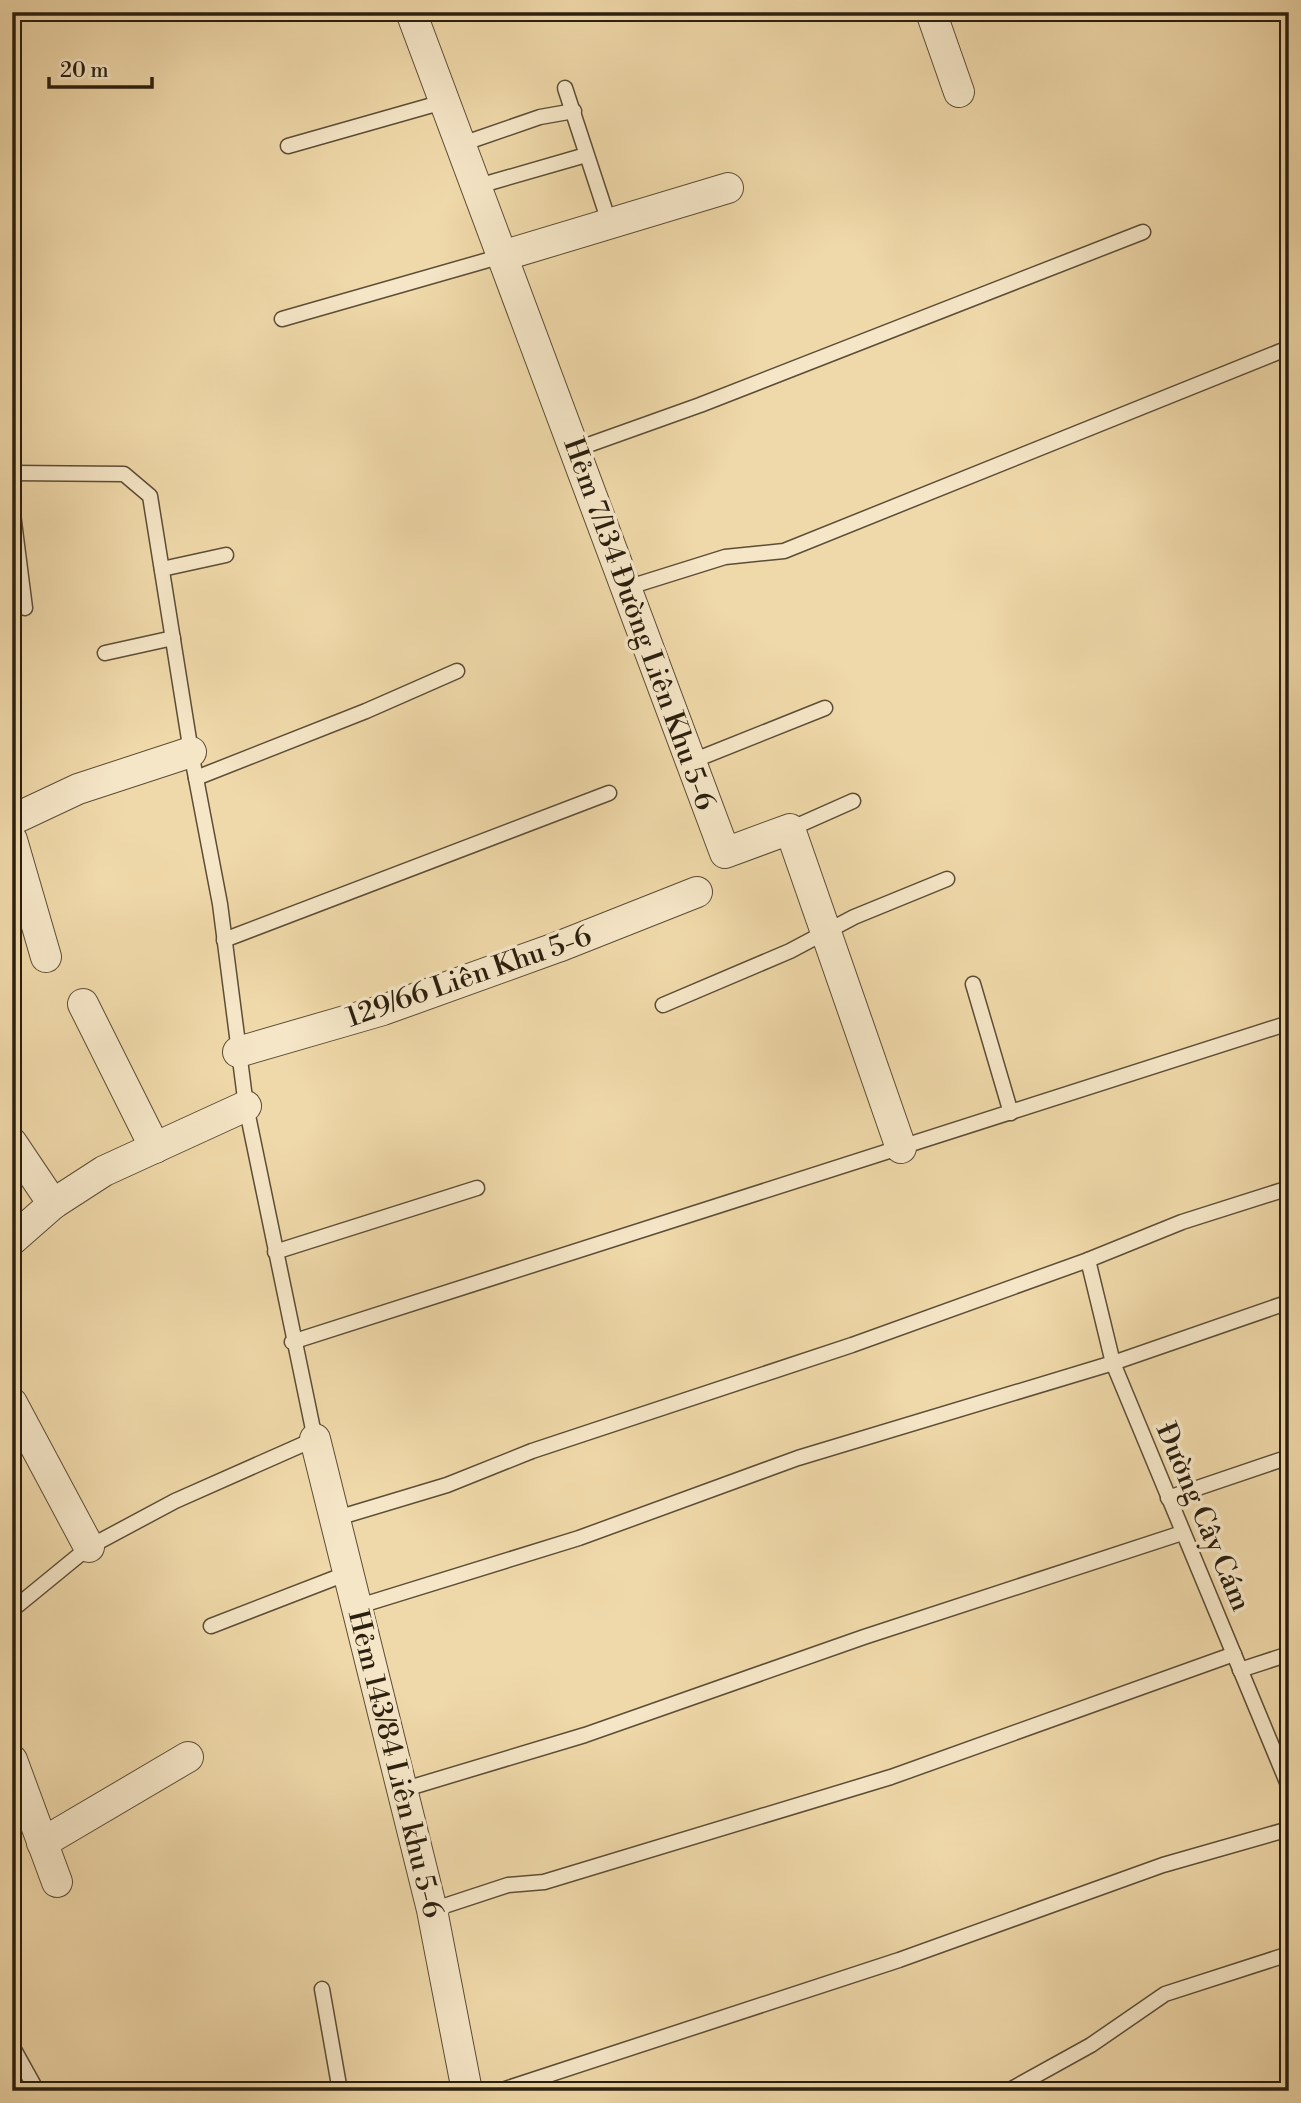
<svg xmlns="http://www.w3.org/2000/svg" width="1301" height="2103" viewBox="0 0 1301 2103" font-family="'Libre Bodoni',serif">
<rect width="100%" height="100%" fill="#efd8a9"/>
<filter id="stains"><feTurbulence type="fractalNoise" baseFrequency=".00286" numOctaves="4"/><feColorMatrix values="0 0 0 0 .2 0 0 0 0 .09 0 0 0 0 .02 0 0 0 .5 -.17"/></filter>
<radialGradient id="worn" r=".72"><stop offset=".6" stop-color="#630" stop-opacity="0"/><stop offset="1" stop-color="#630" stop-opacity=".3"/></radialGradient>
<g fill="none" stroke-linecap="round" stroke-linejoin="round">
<g stroke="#5c4d36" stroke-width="17">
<g id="lane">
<path d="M225 13 227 12"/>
<path d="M565 88 609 222"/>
<path d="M459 145 540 117 574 111"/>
<path d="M288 146 443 102"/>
<path d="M475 187 586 155"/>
<path d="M282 319 502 256"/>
<path d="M574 450 700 405 1143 232"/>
<path d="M12 473 124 474 150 496 191 752 220 904 246 1106 315 1439 175 1501 89 1547 12 1610"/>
<path d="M12 506 25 608"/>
<path d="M162 569 226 555"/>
<path d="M626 588 725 557 784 551 1281 351"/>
<path d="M105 653 173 638"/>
<path d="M690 762 825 708"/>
<path d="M196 778 366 711 457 671"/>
<path d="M790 829 853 801"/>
<path d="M224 940 609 793"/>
<path d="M973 984 1011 1113"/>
<path d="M663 1005 790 951 854 917 947 879"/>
<path d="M275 1252 477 1188"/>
<path d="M1088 1260 1113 1363 1289 1787"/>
<path d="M292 1342 1289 1023"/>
<path d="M1168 1498 1289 1457"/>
<path d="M334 1519 447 1485 532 1451 852 1345 1088 1260 1182 1222 1289 1188"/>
<path d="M356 1607 579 1538 798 1458 1113 1363 1289 1302"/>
<path d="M211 1626 348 1573"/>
<path d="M1240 1670 1289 1654"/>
<path d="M402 1790 585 1735 864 1637 1182 1533"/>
<path d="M432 1910 508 1885 544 1882 891 1777 1234 1654"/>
<path d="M322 1989 340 2091"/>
<path d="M12 2046 37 2091"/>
<path d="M499 2091 899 1960 1163 1865 1289 1829"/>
<path d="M1008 2091 1091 2045 1165 1994 1289 1954"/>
</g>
</g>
<g stroke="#5c4d36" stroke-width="32">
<g id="street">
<path d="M411 12 725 853 790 829 901 1148"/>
<path d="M931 12 959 92"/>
<path d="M502 256 728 188"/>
<path d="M12 820 78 789 191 752"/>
<path d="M12 840 46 957"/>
<path d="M83 1004 155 1148"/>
<path d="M238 1052 383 1010 558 947 697 892"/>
<path d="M12 1143 53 1204"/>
<path d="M12 1240 53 1204 104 1171 246 1106"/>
<path d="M12 1403 89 1547"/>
<path d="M315 1439 432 1910 467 2091"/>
<path d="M12 1760 57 1882"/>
<path d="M42 1843 188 1757"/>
</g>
</g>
<use href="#lane" stroke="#f5e6c7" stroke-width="14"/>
<use href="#street" stroke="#f5e6c7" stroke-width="30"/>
</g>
<g text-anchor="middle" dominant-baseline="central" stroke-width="7" stroke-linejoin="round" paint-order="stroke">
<g font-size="28" fill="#2b1f0f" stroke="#f5e6c7">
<text transform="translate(639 624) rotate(70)">Hẻm 7/134 Đường Liên Khu 5-6</text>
<text transform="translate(469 977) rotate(-19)">129/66 Liên Khu 5-6</text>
<text transform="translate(1203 1517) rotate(67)">Đường Cây Cám</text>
<text transform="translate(395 1764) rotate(76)">Hẻm 143/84 Liên khu 5-6</text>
</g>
</g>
<rect width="1301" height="2103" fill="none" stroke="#efd8a9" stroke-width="42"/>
<rect x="14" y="14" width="1273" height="2075" fill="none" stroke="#2b1f0f" stroke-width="3.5"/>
<rect x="21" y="21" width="1259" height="2061" fill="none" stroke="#2b1f0f" stroke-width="2"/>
<path d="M49 77v10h103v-10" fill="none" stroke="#2b1f0f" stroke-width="3.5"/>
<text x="60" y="77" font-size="21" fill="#2b1f0f" stroke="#f5e6c7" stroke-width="5" paint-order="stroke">20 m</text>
<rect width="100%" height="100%" filter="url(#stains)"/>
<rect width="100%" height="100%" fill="url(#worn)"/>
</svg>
